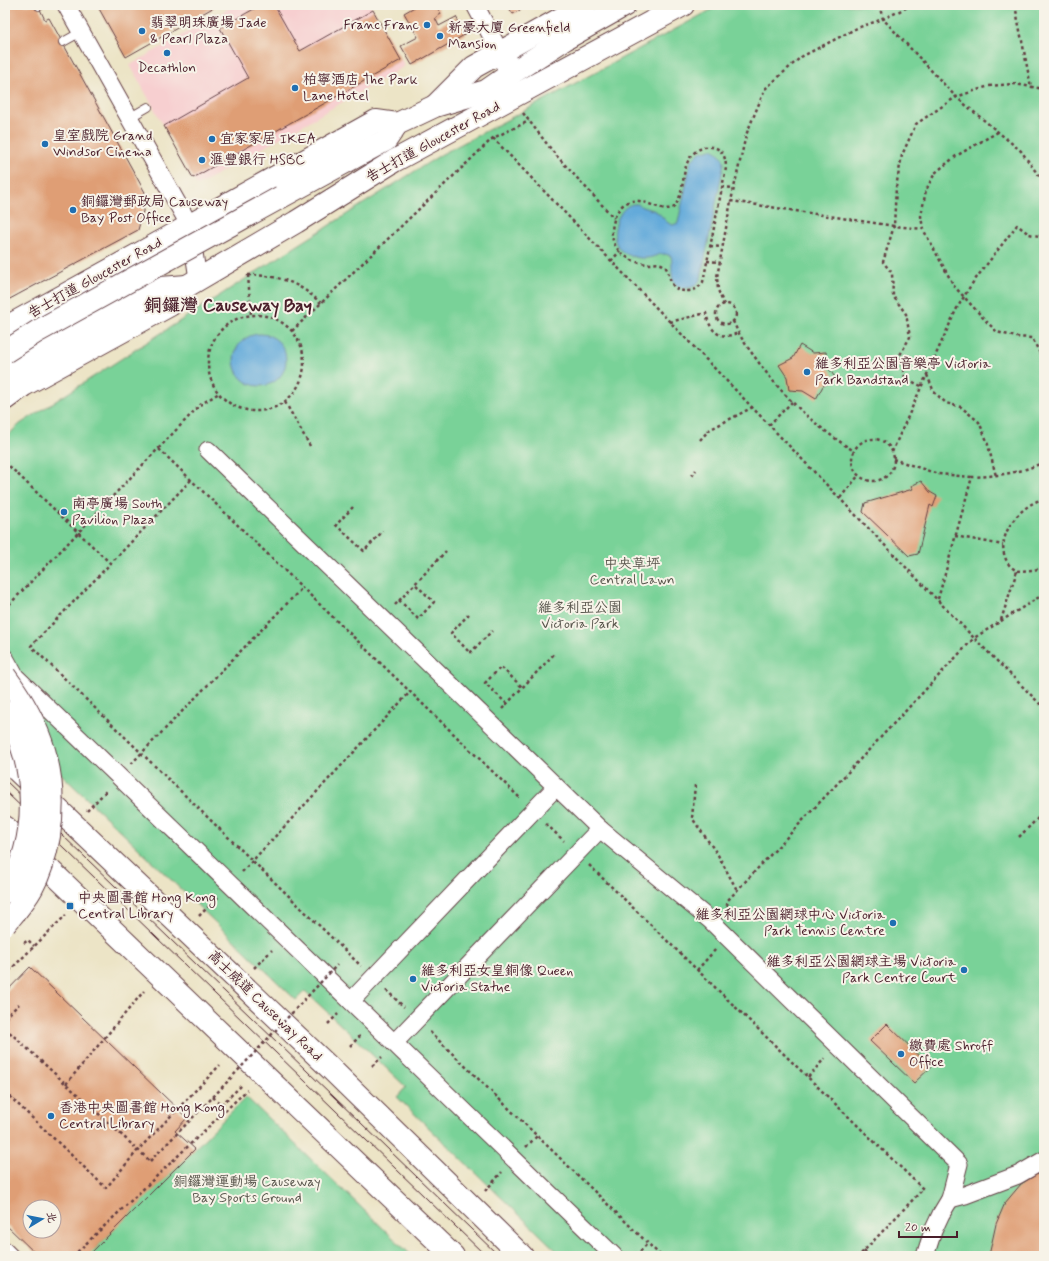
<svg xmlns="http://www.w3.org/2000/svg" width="1049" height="1261" viewBox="0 0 1049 1261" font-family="Mynerve,'LXGW WenKai TC',sans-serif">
<rect width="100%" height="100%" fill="#f7f3e8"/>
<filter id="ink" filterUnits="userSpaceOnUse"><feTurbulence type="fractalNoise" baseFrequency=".025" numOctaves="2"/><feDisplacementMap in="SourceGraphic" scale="8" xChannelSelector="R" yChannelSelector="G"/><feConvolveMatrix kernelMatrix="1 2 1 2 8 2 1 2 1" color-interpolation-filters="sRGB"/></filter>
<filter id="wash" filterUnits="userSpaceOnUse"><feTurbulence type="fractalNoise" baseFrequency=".012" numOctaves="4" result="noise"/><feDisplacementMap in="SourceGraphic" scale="16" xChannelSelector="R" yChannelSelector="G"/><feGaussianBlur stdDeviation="0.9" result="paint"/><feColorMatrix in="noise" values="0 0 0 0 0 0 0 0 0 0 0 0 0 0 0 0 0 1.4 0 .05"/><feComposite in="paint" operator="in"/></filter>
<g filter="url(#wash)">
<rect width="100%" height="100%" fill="#ece4c6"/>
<path fill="#f7cfd0" d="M235 5H370L405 66 197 186 130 65Z"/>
<g fill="#79d298" stroke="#627862">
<path d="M720 5H1044V1256H562L397 1097 406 1087 305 991 296 1000 34 748 10 701 5 695V439L6 437 20 424 284 254 442 154 522 112Z"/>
<path d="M246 1097 412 1256H88Z"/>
</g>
<g fill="#64aada" stroke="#576482">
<path d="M711 149C718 151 723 156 724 163L701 278C698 284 694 288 687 288 666 289 674 267 671 256 660 251 657 257 647 258 639 259 629 256 623 252 621 251 618 247 617 245 610 233 619 202 637 204 639 204 640 206 642 207 647 209 653 209 657 212 664 217 665 223 673 225L678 223 691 161 700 152Z"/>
<circle cx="260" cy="360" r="26"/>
</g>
<g id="blocks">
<g fill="#df9e75" fill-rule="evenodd">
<path d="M5 5H38L45 20 49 18 147 196 138 230 6 301 5 298Z"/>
<path d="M97 5H218L126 57Z"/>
<path d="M261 5H274L300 51 373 10 401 60 193 178 164 126 248 78 220 28Z"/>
<path d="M418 5H440L437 7 441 14 435 18 439 26 456 17 466 34 412 65 401 46 418 37 404 13Z"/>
<path d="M507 5H529L513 14Z"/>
<path d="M800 345 813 353 826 352 828 367 836 379 823 386 816 399 803 391 789 390 787 377 779 365 793 358Z"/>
<path d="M921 481 930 492 937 496 933 507 930 505 918 554 909 556 863 512 865 503 913 489 911 486Z"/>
<path d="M30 967 187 1118 175 1131 195 1149 88 1256H38L5 1224V993ZM30 1207H54V1231H30Z"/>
<path d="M887 1024 931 1067 914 1083 870 1041Z"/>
<path d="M1044 1170V1256H988L990 1251 996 1224 1005 1203 1021 1184Z"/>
</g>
</g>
</g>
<g filter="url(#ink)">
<use href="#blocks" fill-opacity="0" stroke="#623d42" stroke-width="1"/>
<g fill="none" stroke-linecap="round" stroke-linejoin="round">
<g stroke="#623d42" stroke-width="10">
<g id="lane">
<path d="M39 6 40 5"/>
<path d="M63 42 81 32"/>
<path d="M129 118 148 107"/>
<path d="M5 1245 16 1256"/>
</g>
</g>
<g stroke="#623d42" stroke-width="19">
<g id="street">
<path d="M66 5 190 226 198 279"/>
<path d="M475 5 500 52"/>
<path d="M208 450 600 829 710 920 959 1164 950 1199 941 1214 933 1231 925 1256"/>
<path d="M5 658 15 676 614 1256"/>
<path d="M351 1001 556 787"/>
<path d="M394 1043 600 829"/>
<path d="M950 1199 965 1195 1018 1175 1044 1160"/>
</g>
</g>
<g stroke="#623d42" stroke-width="24">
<g id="secondary">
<path d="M436 105 474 67 585 5"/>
<path d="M281 197 386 140 397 124 435 106 486 91 512 73 500 52"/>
<path d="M5 328 166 239 229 203 376 121 397 124"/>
<path d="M5 376 35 356 161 288 187 286"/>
<path d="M5 399 24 385 170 305 187 286 296 222 394 161 683 5"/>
<path d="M5 759 329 1067 522 1256"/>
<path d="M5 827 453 1256"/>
<path d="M5 857 29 830"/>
</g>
</g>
<g stroke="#623d42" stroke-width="24">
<path id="highway" d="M512 73 565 39 625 5"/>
</g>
<g stroke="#623d42" stroke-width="2.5" stroke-dasharray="3 3" stroke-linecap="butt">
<path d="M879 5 883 19 956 97 1021 151 1044 183"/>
<path d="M912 5 883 19 857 28 801 57 765 89 746 135 731 201 894 226 896 187 902 155 916 124 956 97 989 86 1014 84 1044 89"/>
<path d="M1015 5 1031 87"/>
<path d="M523 113 554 153 614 218"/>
<path d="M998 132 956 156 935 173 926 190 921 216 923 229 954 286 987 322 997 332 1016 337 1032 338 1044 361"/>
<path d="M493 138 974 638 728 900 726 910"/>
<path d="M704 147C719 145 726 153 726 168L703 282C699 287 695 291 688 291 665 292 673 271 663 265 659 262 653 264 648 264 630 263 610 250 612 230 613 221 616 211 623 205 640 192 656 213 673 208 690 190 675 158 704 147Z"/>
<path d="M722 187 734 188"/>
<path d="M710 246 722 247"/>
<path d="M611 261 620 251"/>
<path d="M707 261 719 262"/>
<path d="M248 275C279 275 298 282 321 303"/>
<path d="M248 275 251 315"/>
<circle cx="726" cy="314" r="10"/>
<path d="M724 305 718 290 717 277 731 201"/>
<circle cx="256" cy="363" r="48"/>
<path d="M733 321C739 336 748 348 757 360 783 397 816 427 854 451"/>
<path d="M670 322 706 313C710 331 719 341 738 333"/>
<path d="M292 331 493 138 529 121"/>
<path d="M927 375 934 392 946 403 961 407 979 422 987 441 996 476"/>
<path d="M921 386 905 378 900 355 910 337 906 314 893 296 892 273 883 262 894 226 923 229"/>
<path d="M285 402 310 446"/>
<path d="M769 425 792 402"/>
<circle cx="873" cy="460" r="21"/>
<path d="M700 440 709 430 753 407"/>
<path d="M159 449 521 799"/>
<path d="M892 452 956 310 971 285 1017 225 1029 234 1044 237"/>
<path d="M893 459 938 474 972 477"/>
<path d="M5 462 111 564"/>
<path d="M692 476 696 470"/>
<path d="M191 480 31 646 361 966"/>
<path d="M840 498 859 475"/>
<path d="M1044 499C1020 504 992 539 1008 563 1009 566 1014 569 1017 571L1034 570 1044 567"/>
<path d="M353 507 336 525 364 551 383 531"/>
<path d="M955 536 1003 545"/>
<path d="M1044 594 974 638 1044 708"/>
<path d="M938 599 972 477C997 476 1021 473 1044 462"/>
<path d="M399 600 418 619 434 602 415 584"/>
<path d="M395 605 446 551"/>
<path d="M5 609 200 405 219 393"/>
<path d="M469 614 451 633 470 653 492 631"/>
<path d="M1001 620 1017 571"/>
<path d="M507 704 485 683 501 667 522 687"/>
<path d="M502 709 555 653"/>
<path d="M131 764 302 588"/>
<path d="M695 785 692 818 718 855 737 890"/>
<path d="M87 811 107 790"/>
<path d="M546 824 564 841"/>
<path d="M1019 837 1044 812"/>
<path d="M589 865 923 1189 859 1256"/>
<path d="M242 872 410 692"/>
<path d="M199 916 218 897"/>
<path d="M24 943 28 940 34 946"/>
<path d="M254 968 272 950"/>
<path d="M697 970 716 949"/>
<path d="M5 975 66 915"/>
<path d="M386 990 404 1007"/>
<path d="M5 1018 19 1004"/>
<path d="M328 1024 338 1014"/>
<path d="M5 1028 150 1161"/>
<path d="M430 1032 661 1256"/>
<path d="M350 1046 360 1036"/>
<path d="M372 1066 382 1057"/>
<path d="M808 1077 825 1058"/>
<path d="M66 1084 144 991"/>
<path d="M5 1092 106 1188 138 1150 220 1065"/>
<path d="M213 1097 221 1105 242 1085"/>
<path d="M526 1147 537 1136"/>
<path d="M485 1191 502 1172"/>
<path d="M864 1251 869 1256"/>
<path d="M73 1256 247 1090"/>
<path d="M636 1256 648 1243"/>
</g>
<use href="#lane" stroke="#fff" stroke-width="8"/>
<use href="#street" stroke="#fff" stroke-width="17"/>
<use href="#secondary" stroke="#fff" stroke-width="22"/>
<use href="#highway" stroke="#fff" stroke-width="22"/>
<g stroke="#4a1f2b" stroke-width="1">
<path d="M5 780 499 1256"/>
<path d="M5 791 486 1256"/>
</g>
<g stroke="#623d42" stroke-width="24" stroke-linecap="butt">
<g id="secondary-bridge">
<path d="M5 352 38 331 281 197"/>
<path d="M5 676C41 725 59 774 49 836 46 853 41 872 32 888 25 901 15 912 5 924"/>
<path d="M5 712C38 760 41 844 5 892"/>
</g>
</g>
<path stroke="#623d42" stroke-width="2.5" stroke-dasharray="3 3" stroke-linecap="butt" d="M150 1161 213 1097 337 965"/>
<use href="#secondary-bridge" stroke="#fff" stroke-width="22"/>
</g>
</g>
<g fill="#1f6fb2" stroke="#f7f3e8" stroke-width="1.5">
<circle cx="427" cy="25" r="4"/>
<circle cx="142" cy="31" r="4"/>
<circle cx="440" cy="36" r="4"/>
<circle cx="167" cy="53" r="4"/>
<circle cx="295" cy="88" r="4"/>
<circle cx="212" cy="139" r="4"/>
<circle cx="45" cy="144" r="4"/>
<circle cx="202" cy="160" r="4"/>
<circle cx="73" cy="210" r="4"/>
<circle cx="807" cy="372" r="4"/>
<circle cx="64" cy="512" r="4"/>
<rect x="66" y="902" width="8" height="8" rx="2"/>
<circle cx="893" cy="923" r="4"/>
<circle cx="964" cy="970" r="4"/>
<circle cx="413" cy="979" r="4"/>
<circle cx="901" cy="1054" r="4"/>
<circle cx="51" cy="1116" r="4"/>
</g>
<g text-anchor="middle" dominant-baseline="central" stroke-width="4" stroke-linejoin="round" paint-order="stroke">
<g font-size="14" fill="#4a1f2b" stroke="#f7f3e8" text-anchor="start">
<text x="150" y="23">翡翠明珠廣場 Jade<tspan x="150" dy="16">&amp; Pearl Plaza</tspan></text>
<text x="419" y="25" text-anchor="end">Franc Franc</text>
<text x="448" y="28">新豪大廈 Greenfield<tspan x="448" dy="16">Mansion</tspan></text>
<text x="167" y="68" text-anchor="middle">Decathlon</text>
<text x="303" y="80">柏寧酒店 The Park<tspan x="303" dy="16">Lane Hotel</tspan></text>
<text x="53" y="136">皇室戲院 Grand<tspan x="53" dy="16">Windsor Cinema</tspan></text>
<text x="220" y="139">宜家家居 IKEA</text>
<text x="210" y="160">滙豐銀行 HSBC</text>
<text x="81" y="202">銅鑼灣郵政局 Causeway<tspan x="81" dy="16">Bay Post Office</tspan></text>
<text x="815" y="364">維多利亞公園音樂亭 Victoria<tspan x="815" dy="16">Park Bandstand</tspan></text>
<text x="72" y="504">南亭廣場 South<tspan x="72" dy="16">Pavilion Plaza</tspan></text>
<text x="78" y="898">中央圖書館 Hong Kong<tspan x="78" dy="16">Central Library</tspan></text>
<text x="885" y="915" text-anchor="end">維多利亞公園網球中心 Victoria<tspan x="885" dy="16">Park Tennis Centre</tspan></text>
<text x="956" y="962" text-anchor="end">維多利亞公園網球主場 Victoria<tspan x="956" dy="16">Park Centre Court</tspan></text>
<text x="421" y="971">維多利亞女皇銅像 Queen<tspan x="421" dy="16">Victoria Statue</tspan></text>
<text x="909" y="1046">繳費處 Shroff<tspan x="909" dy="16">Office</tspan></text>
<text x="59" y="1108">香港中央圖書館 Hong Kong<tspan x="59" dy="16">Central Library</tspan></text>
</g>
<g font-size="14" fill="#4a1f2b" stroke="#f7f3e8">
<text transform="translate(433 142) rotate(-29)">告士打道 Gloucester Road</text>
<text transform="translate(95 278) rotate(-29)">告士打道 Gloucester Road</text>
<text transform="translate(265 1006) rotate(44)">高士威道 Causeway Road</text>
</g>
<g font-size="14" fill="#58554c" stroke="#f7f3e8">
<text x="632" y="564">中央草坪<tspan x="632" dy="16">Central Lawn</tspan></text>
<text x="580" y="608">維多利亞公園<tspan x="580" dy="16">Victoria Park</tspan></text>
<text x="247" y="1182">銅鑼灣運動場 Causeway<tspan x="247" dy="16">Bay Sports Ground</tspan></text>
</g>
<g font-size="18" font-weight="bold" fill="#4a1f2b" stroke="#f7f3e8">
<text x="228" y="306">銅鑼灣 Causeway Bay</text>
</g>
</g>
<rect width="1049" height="1261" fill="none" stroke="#f7f3e8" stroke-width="20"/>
<g transform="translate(42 1219) rotate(80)"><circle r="19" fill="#f7f3e8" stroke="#b29e9c"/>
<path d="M0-3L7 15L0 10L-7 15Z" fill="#1f6fb2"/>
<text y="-6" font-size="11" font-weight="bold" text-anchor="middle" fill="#4a1f2b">北</text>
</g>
<path d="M899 1231v6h58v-6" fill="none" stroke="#4a1f2b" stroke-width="2"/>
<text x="905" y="1231" font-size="12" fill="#4a1f2b" stroke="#f7f3e8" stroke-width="3" paint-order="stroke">20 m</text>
</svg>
